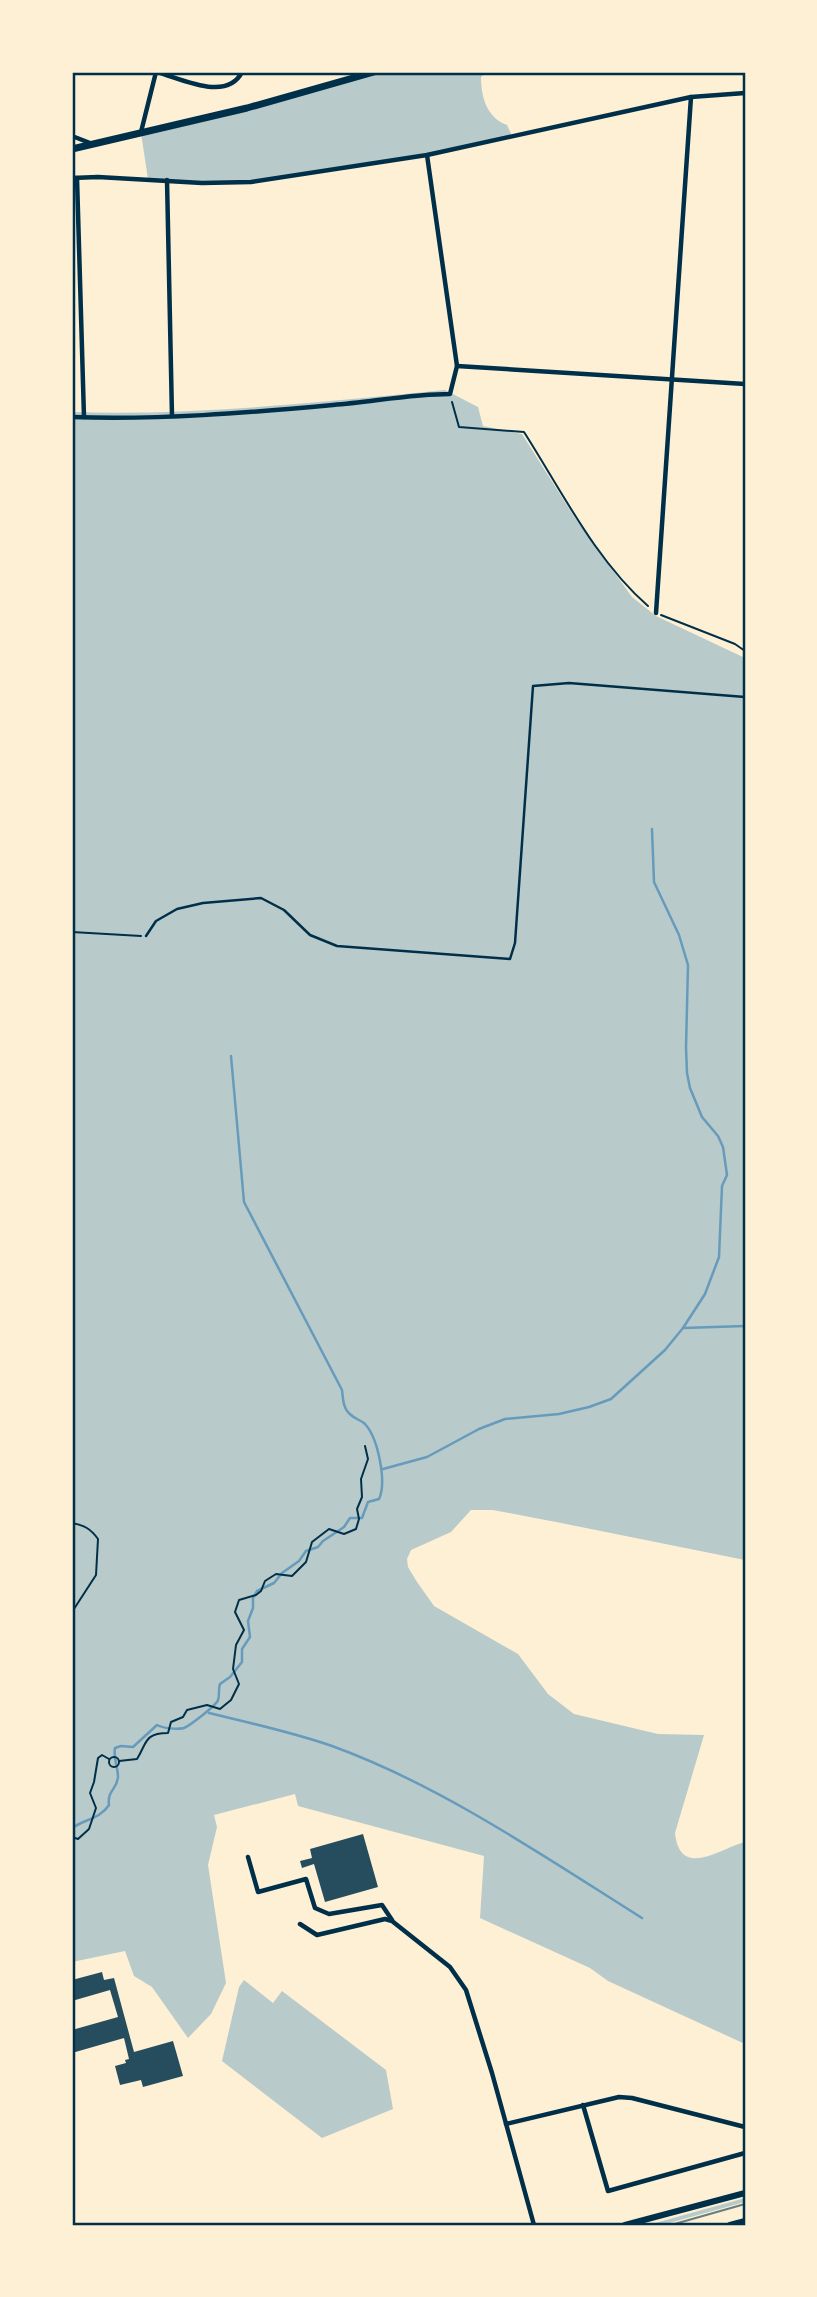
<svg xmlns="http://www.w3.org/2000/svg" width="817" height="2297" viewBox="0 0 817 2297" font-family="'Asap Condensed',sans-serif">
<rect width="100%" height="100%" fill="#fdf0d5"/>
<g fill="#b9caca">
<path d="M373 72H486L481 77C481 97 487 118 507 125L512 136 427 155 237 183 148 179 141 133Z"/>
<path d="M445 390 478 407 483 426 522 434 575 518 632 597 656 616 745 658V1560L561 1523 493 1510H471L451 1532 411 1550 407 1559 408 1567 417 1582 434 1606 518 1654 548 1694 574 1714 658 1734 704 1735 675 1833C680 1880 721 1848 745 1842V2044L608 1981 590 1968 480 1918 484 1856 298 1806 295 1794 214 1815 217 1827 208 1865 226 1983 211 2014 188 2038 152 1987 134 1976 125 1951 72 1962V412C196 416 321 402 445 390Z"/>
<path d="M244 1980 273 2003 282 1991 386 2070 393 2109 322 2138 222 2061 239 1987Z"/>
<path d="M745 2198V2202L662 2225H648Z"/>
</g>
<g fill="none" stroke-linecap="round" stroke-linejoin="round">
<g stroke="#669bbc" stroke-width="2.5">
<path d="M652 829 654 882 679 935 688 965 686 1048 687 1073 690 1088 702 1117 718 1136 723 1147 727 1175 722 1186 719 1257 705 1294 683 1328"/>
<path d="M383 1469 427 1457 479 1429 505 1419 559 1414 589 1407 611 1399 665 1350 683 1328 745 1326"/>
<path d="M209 1713C250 1723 292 1732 332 1746 440 1785 545 1857 642 1918"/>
<path d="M72 1828C85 1819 100 1819 109 1805 107 1790 117 1790 118 1777 118 1767 113 1758 115 1748L121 1746 133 1747 157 1725C163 1728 176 1730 184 1728 189 1726 216 1706 218 1700 220 1695 218 1689 220 1684L230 1677 242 1662V1649L250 1637 248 1621 253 1608V1598L257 1591 274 1583 282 1573 299 1561 306 1551 318 1547 323 1541 344 1527 350 1518H362L368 1502 379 1499C387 1482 378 1438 365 1424 361 1420 355 1419 351 1415 343 1409 343 1399 342 1390L244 1202 231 1056"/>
</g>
</g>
<g fill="#264d5e">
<path d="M363 1834 378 1887 325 1902 314 1864 302 1868 300 1861 312 1858 310 1849Z"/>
<path d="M102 1972 104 1980 114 1978 134 2052 173 2041 183 2076 143 2087 141 2080 120 2085 115 2066 126 2063 125 2060 129 2059 124 2038 72 2053V2030L118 2017 110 1990 72 2001V1980Z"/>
</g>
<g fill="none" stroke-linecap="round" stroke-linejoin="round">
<g stroke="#003049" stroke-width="2">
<path d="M452 402 459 427 524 432C561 490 596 561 648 606"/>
<path d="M661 615 735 644 745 651"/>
<path d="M72 932 141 936"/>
<path d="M72 1523C84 1525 91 1529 98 1539L96 1575 72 1612"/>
<circle cx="114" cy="1762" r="5"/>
<path d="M119 1761 137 1759C147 1743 144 1733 168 1733L171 1722 183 1717 187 1710 207 1705 220 1709 231 1700 239 1684 233 1669 236 1645 244 1630 235 1612 239 1600 256 1595 261 1591 265 1581 276 1574 292 1576 306 1562 312 1542 329 1529 344 1534 356 1529 359 1519 357 1509 362 1497 361 1479 368 1459 365 1446"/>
<path d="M72 1837 78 1839 89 1829 96 1808 90 1793 94 1782 98 1758 102 1755 109 1759"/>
</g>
<path stroke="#003049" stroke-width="2.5" d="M146 936 156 921 177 909 203 903 261 898 284 910 310 935 337 946 510 959 515 943 533 686 569 683 745 697"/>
<g stroke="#003049" stroke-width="4.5">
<path d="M157 72C182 79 227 102 242 72"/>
<path d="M141 132 156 72"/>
<path d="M72 136 90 143"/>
<path d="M72 178 98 177 202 183 251 182 427 155 691 97 745 93"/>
<path d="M77 178 84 417"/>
<path d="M167 180 172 416"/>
<path d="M457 366 745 384"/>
<path d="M72 417C159 420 247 413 333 405 372 402 411 394 450 394L457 366 427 155"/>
<path d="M656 613 691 97"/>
<path d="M248 1857 258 1892 306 1879 315 1908 329 1914 382 1905 392 1920"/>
<path d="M300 1924 317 1935 385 1919 392 1921 450 1967 466 1990 492 2073 534 2225"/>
<path d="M583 2105 608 2191 745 2153"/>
<path d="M506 2124 619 2097 632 2098 745 2127"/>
</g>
<g stroke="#003049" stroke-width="6">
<path d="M625 2225 745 2193"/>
<path d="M730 2225 745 2221"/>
</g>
<path stroke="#003049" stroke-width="7" d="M72 149 247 108 374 72"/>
<path stroke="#657d81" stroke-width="2" d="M671 2225 745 2204"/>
</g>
<rect width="817" height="2297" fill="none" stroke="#fdf0d5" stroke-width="147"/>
<rect x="74" y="74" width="670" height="2150" fill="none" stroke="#003049" stroke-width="2.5"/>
</svg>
